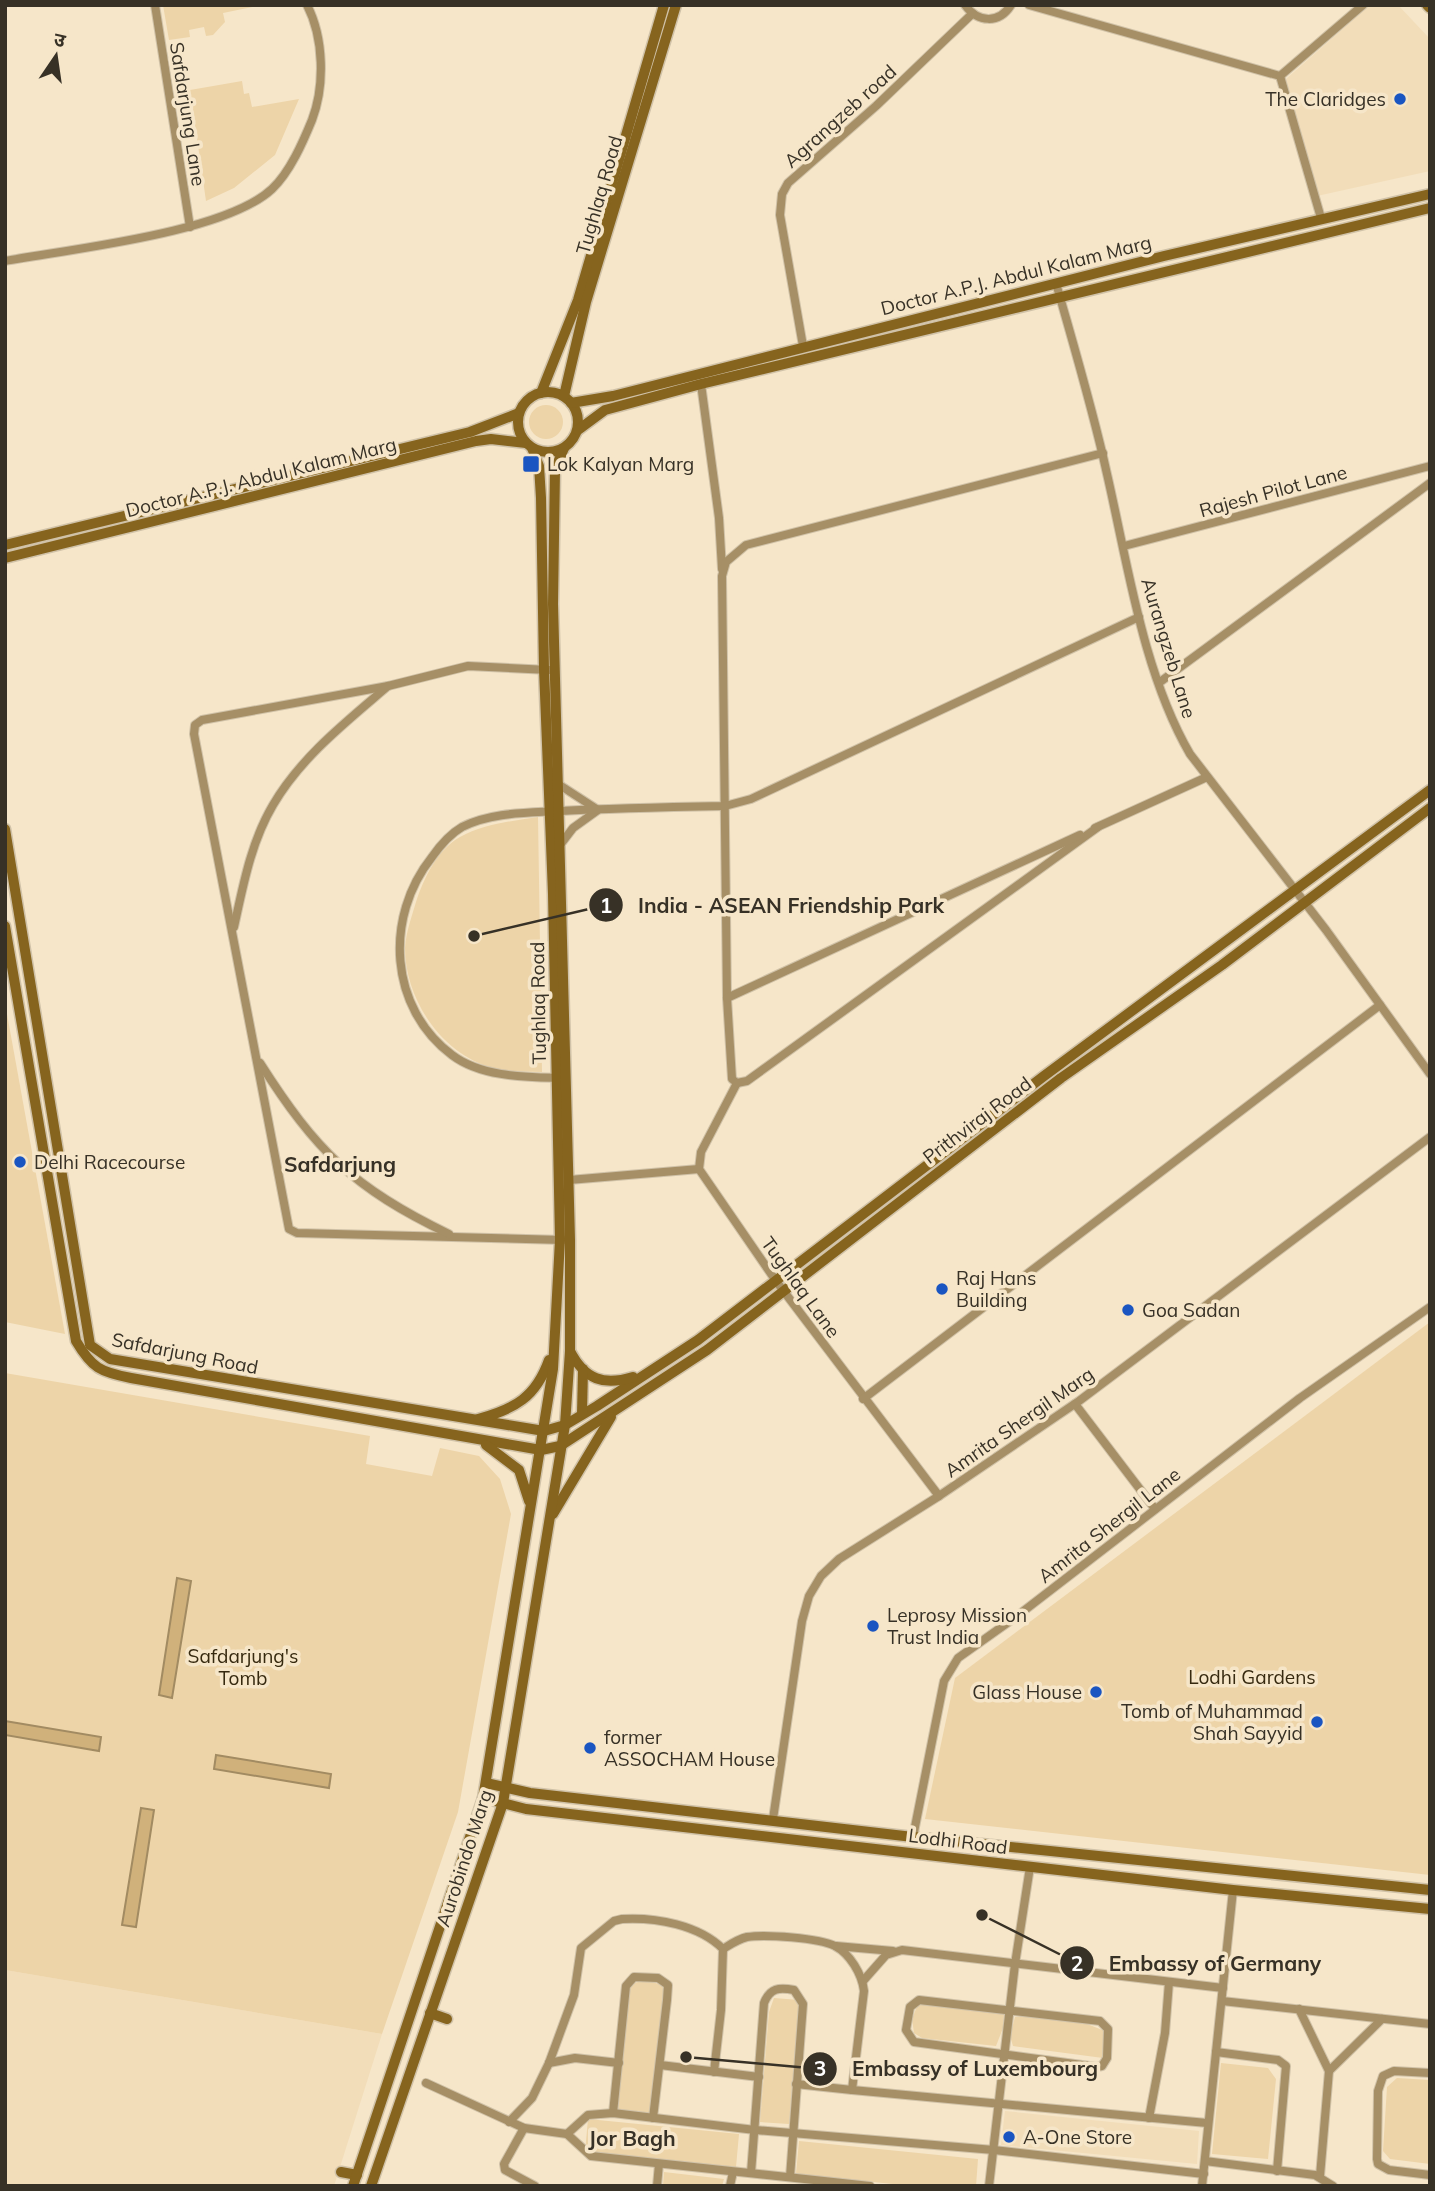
<svg xmlns="http://www.w3.org/2000/svg" width="1435" height="2191" viewBox="0 0 1435 2191" font-family="Mulish,'Noto Sans Devanagari',sans-serif">
<rect width="100%" height="100%" fill="#f6e6c9"/>
<g fill="#f2ddb9">
<path d="M1370 5H1398L1430 39V171L1317 196 1286 79Z"/>
<path d="M5 1970 382 2034 334 2186H5Z"/>
<path d="M1005 2111 1199 2131 1197 2164 1001 2145Z"/>
</g>
<g fill="#edd4a8">
<path d="M163 5H262L223 13 225 22 213 35 206 36 204 27 189 30 190 37 169 40Z"/>
<path d="M242 81 244 94 249 93 252 107 299 99 275 155 234 188 206 201 190 90Z"/>
<circle cx="546" cy="422" r="17"/>
<path d="M538 817 542 1072C527 1071 509 1072 494 1068 443 1056 405 1000 405 948 406 932 412 916 416 902 424 878 437 850 460 837 484 824 512 821 538 817Z"/>
<path d="M5 1003 65 1334 5 1322Z"/>
<path d="M1430 1322V1875L925 1819 955 1678Z"/>
<path d="M5 1373 370 1436 366 1464 432 1476 440 1448 479 1456 500 1479 511 1514 458 1812 382 2034 5 1970Z"/>
<path d="M647 1980 664 1986V1998L650 2114 616 2109 630 1984Z"/>
<path d="M774 1998 799 2000 789 2124 760 2122 769 2012Z"/>
<path d="M918 2004 1004 2014 1003 2028 996 2046 922 2038 914 2033 912 2019Z"/>
<path d="M1023 2016 1082 2022 1105 2031 1103 2058 1013 2046 1010 2036 1015 2017Z"/>
<path d="M1221 2063 1268 2068 1276 2079 1268 2159 1212 2154Z"/>
<path d="M1397 2078 1430 2080V2164L1390 2159 1383 2151 1387 2087Z"/>
<path d="M588 2119 739 2134 736 2167 585 2152Z"/>
<path d="M799 2141 978 2159 976 2186H912L796 2174Z"/>
<path d="M664 2172 724 2179 722 2186H663Z"/>
</g>
<g fill="#d0b17b" stroke="#a28b62" stroke-width="2">
<path d="M177 1578 191 1581 172 1698 159 1695Z"/>
<path d="M5 1721 101 1737 99 1751 5 1735Z"/>
<path d="M216 1755 331 1774 329 1788 214 1769Z"/>
<path d="M141 1808 154 1810 136 1927 122 1925Z"/>
</g>
<g fill="none" stroke-linecap="round" stroke-linejoin="round">
<g stroke="#d0c2a8" stroke-width="10">
<g id="minor">
<path d="M155 5 190 227"/>
<path d="M965 5C978 23 999 24 1011 5"/>
<path d="M1029 5 1280 76 1363 5"/>
<path d="M1280 76 1321 218"/>
<path d="M5 261C71 249 225 233 272 189 290 172 303 142 312 120 325 86 324 38 307 5"/>
<path d="M1056 283C1074 347 1093 410 1107 474 1128 565 1143 673 1190 754L1326 930 1430 1074"/>
<path d="M803 346 780 215 782 194 788 183 876 106 972 14"/>
<path d="M701 384 719 518 722 569"/>
<path d="M1124 546 1430 466"/>
<path d="M549 670 468 666 388 686 202 720 195 725 194 734 289 1229 297 1233 563 1240"/>
<path d="M1160 682 1430 483"/>
<path d="M558 784 595 808"/>
<path d="M1098 827 747 1081 737 1083 732 1079 727 998 722 576 726 562 746 545 1103 453"/>
<path d="M1095 828 1207 777"/>
<path d="M560 845 573 828 598 810"/>
<path d="M234 927C243 886 251 842 273 805 301 757 346 722 388 686"/>
<path d="M727 998 1080 835"/>
<path d="M260 1063C316 1151 353 1188 449 1234"/>
<path d="M560 1078C525 1077 481 1077 452 1055 389 1008 384 917 432 857 439 847 450 834 462 827 491 812 528 813 560 811 615 808 670 807 725 806L751 799 1139 617"/>
<path d="M737 1083 701 1152 699 1169 776 1281 939 1496"/>
<path d="M569 1180 699 1169"/>
<path d="M863 1399 1380 1005"/>
<path d="M1075 1404 1155 1509"/>
<path d="M773 1819 802 1621 809 1596 821 1576 839 1559 939 1496 1079 1401 1430 1137"/>
<path d="M913 1837 944 1681 958 1658 1017 1616 1300 1398 1430 1307"/>
<path d="M836 1946 893 1951"/>
<path d="M723 1949C731 1944 738 1939 747 1937 765 1934 819 1938 835 1946 850 1954 862 1974 864 1991L852 2090 1207 2123"/>
<path d="M863 1981 886 1955 902 1950 1223 1988"/>
<path d="M919 2000 1100 2021 1108 2029 1107 2058 1102 2066 1097 2067 914 2042 906 2030 910 2007Z"/>
<path d="M1222 2001 1430 2024"/>
<path d="M1299 2009 1329 2071"/>
<path d="M1216 2052 1278 2060 1286 2066 1277 2171"/>
<path d="M549 2063 575 2058 619 2063"/>
<path d="M660 2065 759 2077"/>
<path d="M1430 2073 1394 2071 1383 2076 1378 2091 1377 2159 1378 2164 1389 2170 1430 2175"/>
<path d="M426 2083 524 2128 567 2134 591 2156 870 2186"/>
<path d="M796 2084 852 2090"/>
<path d="M613 2113 626 1986 634 1977 658 1978 668 1985 667 2000 653 2118"/>
<path d="M1149 2118 1165 2033 1169 1982"/>
<path d="M509 2122 532 2098 549 2063 574 1995 581 1948 614 1921 622 1919C656 1917 699 1925 723 1949L721 2010 714 2072"/>
<path d="M524 2128 504 2164 505 2170 535 2186"/>
<path d="M567 2134 588 2115 613 2113 755 2130 994 2150 1204 2174"/>
<path d="M1205 2161 1315 2175 1333 2186"/>
<path d="M751 2173 764 2003C770 1988 779 1987 794 1990L803 2004 790 2177"/>
<path d="M1320 2176 1329 2071 1382 2019"/>
<path d="M657 2186 659 2164"/>
<path d="M730 2186 733 2172"/>
<path d="M989 2186 1015 1964 1030 1867"/>
<path d="M1202 2186 1233 1890"/>
</g>
</g>
<g stroke="#d0c2a8" stroke-width="13">
<g id="secondary">
<path d="M1427 5 1430 8"/>
<circle cx="548" cy="422" r="30"/>
<path d="M541 393 578 300 664 5"/>
<path d="M564 396 586 302 676 5"/>
<path d="M571 403 613 396 1164 256 1430 194"/>
<path d="M578 430 605 410 701 384 1430 208"/>
<path d="M5 545 470 432 519 413"/>
<path d="M5 558 476 441 491 439 526 443"/>
<path d="M5 829 90 1345 110 1359 544 1431 565 1425 597 1406 698 1340 1044 1076 1430 790"/>
<path d="M5 926 76 1341C92 1368 100 1372 131 1378L541 1450 560 1446 707 1350 1061 1078 1222 965 1430 808"/>
<path d="M570 1351C585 1380 604 1386 633 1377"/>
<path d="M582 1414 583 1369"/>
<path d="M478 1419C515 1409 536 1397 549 1360"/>
<path d="M486 1445 519 1470 529 1501"/>
<path d="M553 1514 611 1417"/>
<path d="M486 1783 530 1793 913 1837 1430 1890"/>
<path d="M483 1798 526 1809 1233 1890 1430 1909"/>
<path d="M430 2013 447 2019"/>
<path d="M341 2172 357 2175"/>
<path d="M353 2186 483 1798 553 1369 560 1240 553 894 544 669 541 498 539 466 532 448"/>
<path d="M371 2186 503 1803 565 1425 570 1351V1240L553 604 555 470 564 448"/>
</g>
</g>
<use href="#minor" stroke="#a68f66" stroke-width="8"/>
<use href="#secondary" stroke="#86641e" stroke-width="10"/>
</g>
<g fill="#1a55c1" stroke="#f6e6c9" stroke-width="2.5">
<circle cx="1400" cy="99" r="7"/>
<rect x="522" y="455" width="18" height="18" rx="3.5"/>
<circle cx="20" cy="1162" r="7"/>
<circle cx="942" cy="1289" r="7"/>
<circle cx="1128" cy="1310" r="7"/>
<circle cx="873" cy="1626" r="7"/>
<circle cx="1096" cy="1692" r="7"/>
<circle cx="1317" cy="1722" r="7"/>
<circle cx="590" cy="1748" r="7"/>
<circle cx="1009" cy="2137" r="7"/>
</g>
<g text-anchor="middle" dominant-baseline="central" stroke-width="7" stroke-linejoin="round" paint-order="stroke">
<g font-size="19" fill="#373126" stroke="#f6e6c9" text-anchor="start">
<text x="1386" y="99" text-anchor="end">The Claridges</text>
<text x="547" y="464">Lok Kalyan Marg</text>
<text x="34" y="1162">Delhi Racecourse</text>
<text x="956" y="1278">Raj Hans<tspan x="956" dy="22">Building</tspan></text>
<text x="1142" y="1310">Goa Sadan</text>
<text x="887" y="1615">Leprosy Mission<tspan x="887" dy="22">Trust India</tspan></text>
<text x="1082" y="1692" text-anchor="end">Glass House</text>
<text x="1303" y="1711" text-anchor="end">Tomb of Muhammad<tspan x="1303" dy="22">Shah Sayyid</tspan></text>
<text x="604" y="1737">former<tspan x="604" dy="22">ASSOCHAM House</tspan></text>
<text x="1023" y="2137">A-One Store</text>
</g>
<g font-size="19" fill="#373126" stroke="#f6e6c9">
<text transform="translate(188 114) rotate(81)">Safdarjung Lane</text>
<text transform="translate(840 116) rotate(-42)">Agrangzeb road</text>
<text transform="translate(599 195) rotate(-74)">Tughlaq Road</text>
<text transform="translate(1016 275) rotate(-14)">Doctor A.P.J. Abdul Kalam Marg</text>
<text transform="translate(261 477) rotate(-14)">Doctor A.P.J. Abdul Kalam Marg</text>
<text transform="translate(1273 491) rotate(-15)">Rajesh Pilot Lane</text>
<text transform="translate(1169 648) rotate(73)">Aurangzeb Lane</text>
<text transform="translate(538 1003) rotate(-91)">Tughlaq Road</text>
<text transform="translate(977 1120) rotate(-37)">Prithviraj Road</text>
<text transform="translate(801 1287) rotate(54)">Tughlaq Lane</text>
<text transform="translate(185 1353) rotate(11)">Safdarjung Road</text>
<text transform="translate(1019 1422) rotate(-35)">Amrita Shergil Marg</text>
<text transform="translate(1109 1525) rotate(-38)">Amrita Shergil Lane</text>
<text transform="translate(958 1841) rotate(7)">Lodhi Road</text>
<text transform="translate(464 1858) rotate(-72)">Aurobindo Marg</text>
</g>
<g font-size="19" fill="#36290f" stroke="#f6e6c9">
<text x="243" y="1656">Safdarjung's<tspan x="243" dy="22">Tomb</tspan></text>
<text x="1252" y="1677">Lodhi Gardens</text>
</g>
<g font-size="21" font-weight="bold" fill="#373126" stroke="#f6e6c9">
<text x="340" y="1164">Safdarjung</text>
<text x="632" y="2138">Jor Bagh</text>
</g>
</g>
<path fill="none" stroke="#373126" stroke-width="2.5" d="M474 936L606 905M982 1915L1077 1963M686 2057L820 2069"/>
<g fill="#373126" stroke="#f6e6c9" stroke-width="2.5">
<circle cx="474" cy="936" r="7"/>
<circle cx="982" cy="1915" r="7"/>
<circle cx="686" cy="2057" r="7"/>
<circle cx="606" cy="905" r="18"/>
<circle cx="1077" cy="1963" r="18"/>
<circle cx="820" cy="2069" r="18"/>
</g>
<g font-size="21" text-anchor="middle" font-weight="bold" fill="#fff">
<text x="606" y="913">1</text>
<text x="1077" y="1971">2</text>
<text x="820" y="2076">3</text>
</g>
<g font-size="21" text-anchor="middle" font-weight="bold" fill="#373126" stroke="#f6e6c9" stroke-width="7" stroke-linejoin="round" paint-order="stroke">
<text x="791" y="913">India - ASEAN Friendship Park</text>
<text x="1215" y="1971">Embassy of Germany</text>
<text x="975" y="2076">Embassy of Luxembourg</text>
</g>
<rect width="1435" height="2191" fill="none" stroke="#373126" stroke-width="14"/>
<g transform="translate(56 56) rotate(13)" stroke="#f6e6c9" stroke-width="5" paint-order="stroke">
<path d="M0-5L12 26L0 18L-12 26Z" fill="#373126"/>
<text y="-10" font-size="19" font-weight="bold" text-anchor="middle" fill="#373126">उ</text>
</g>
</svg>
